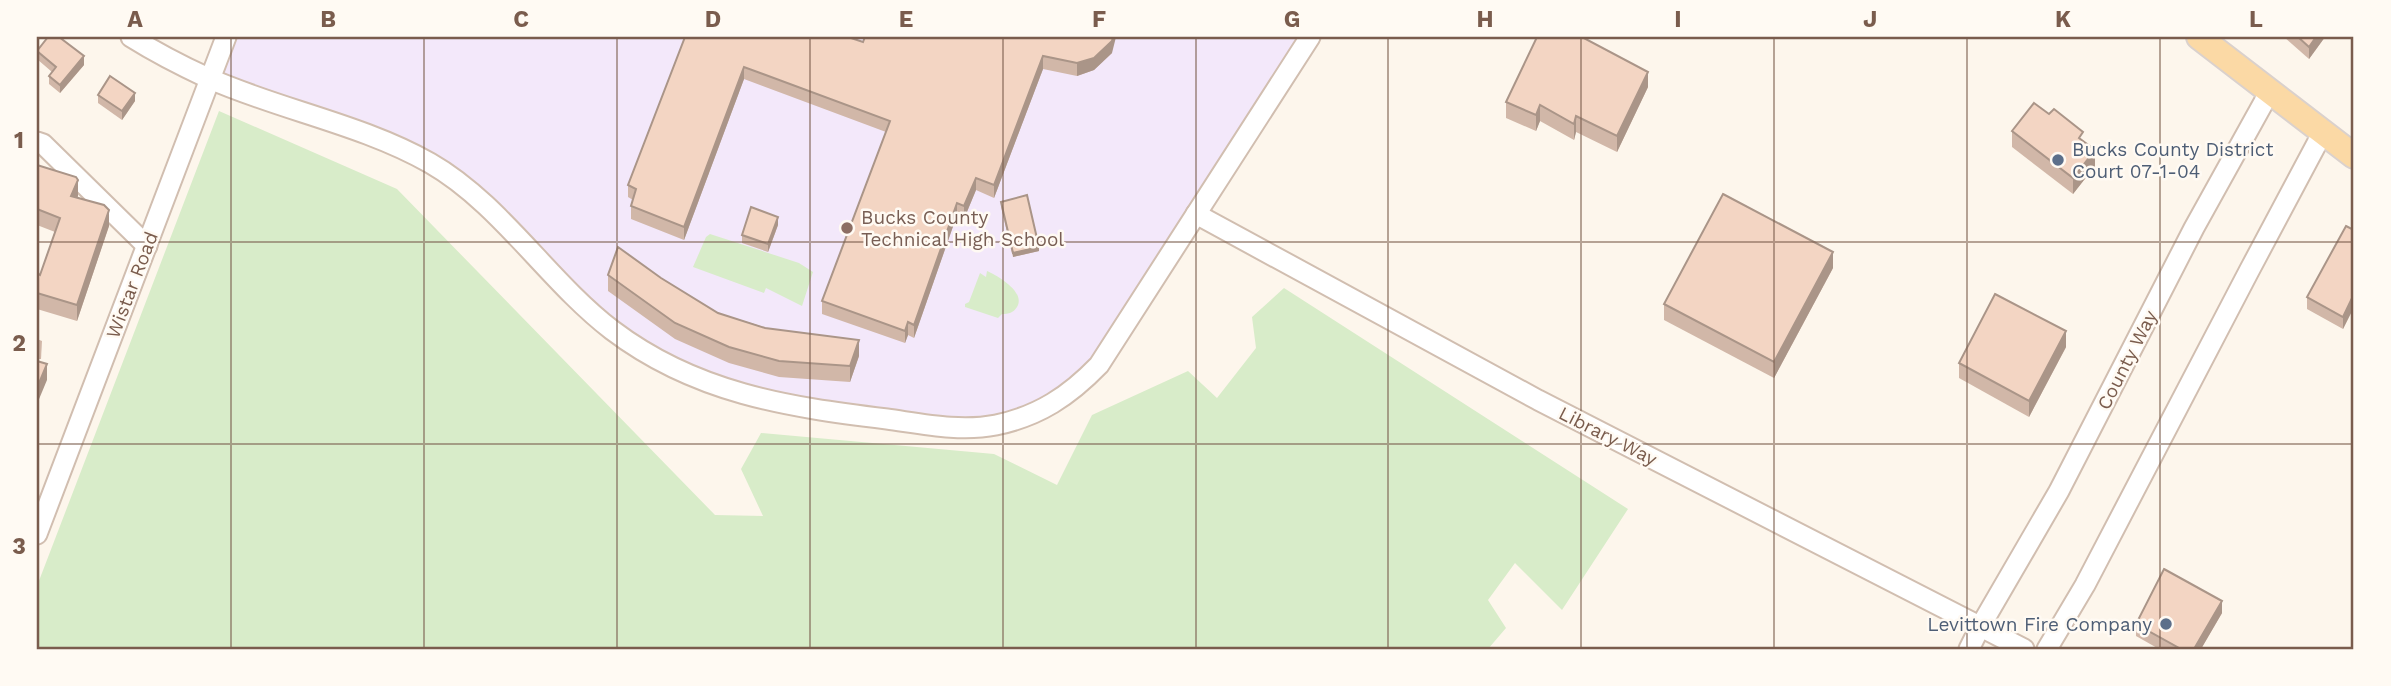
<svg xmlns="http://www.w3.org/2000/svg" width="2391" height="686" viewBox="0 0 2391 686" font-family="'Work Sans',sans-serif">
<rect width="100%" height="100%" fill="#fdf6ec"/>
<path fill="#f3e8fa" d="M226 37H1310L1099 365 999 424 804 409 662 362 431 164 210 79Z"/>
<g fill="#d8ecc9">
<path d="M219 111 397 189 715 515 763 516 741 469 761 433 994 454 1057 485 1092 415 1188 371 1217 398 1256 348 1252 317 1284 288 1628 509 1562 610 1515 563 1488 600 1506 628 1488 649H37V586Z"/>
<path d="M710 234 799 263 813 272 802 306 766 288 764 293 693 267 706 237Z"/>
<path d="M987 271C998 276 1026 292 1017 307 1013 313 1009 314 1002 314L998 318 965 307V304L969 302 980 273 986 277Z"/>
</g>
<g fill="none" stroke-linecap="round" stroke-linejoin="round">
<g stroke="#d1beb0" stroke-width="23">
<g id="minor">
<path d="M131 37C155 52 182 66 208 78 280 110 361 124 430 163 500 203 548 281 612 330 695 393 787 407 887 419 923 424 960 432 996 425 1039 416 1069 396 1099 365L1310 37"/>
<path d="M37 142 43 144 147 246"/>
<path d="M1196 214 1538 400 2024 649"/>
<path d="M37 534 226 37"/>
<path d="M1969 649 1980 627 2059 491 2194 228 2270 91"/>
<path d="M2047 649 2085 585 2249 271 2323 132"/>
</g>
</g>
<g stroke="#dad1cd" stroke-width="28">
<path id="major" d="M2199 37 2354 156"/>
</g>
<use href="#minor" stroke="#fff" stroke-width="19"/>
<use href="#major" stroke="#fbd9a5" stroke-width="24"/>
</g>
<g fill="#d1b7a8">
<path d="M685 37 863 42 1112 53 1094 70 1077 76 1043 69 994 198 976 190 964 219 957 215 914 338 908 335 905 343 822 314V301L886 132 744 79 684 240 631 219V206L633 200 628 197V185Z"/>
<path d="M1586 37V39L1648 87 1617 152 1576 132 1574 140 1540 121 1536 131 1506 118V102Z"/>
<path d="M2284 37H2325L2309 59Z"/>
<path d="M37 51 84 65 60 93 49 84V76L52 72 37 59Z"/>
<path d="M2354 55V78L2351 76V60Z"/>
<path d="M98 95 135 101 122 120 98 103Z"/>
<path d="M2012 131 2083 141 2095 166 2073 194 2012 147Z"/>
<path d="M37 165 78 196 77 197 109 226 77 321 37 309V273L40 275 55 232 37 225Z"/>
<path d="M1001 202 1039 251 1013 257 1001 207Z"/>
<path d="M778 225 768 252 742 243V235Z"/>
<path d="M2354 230V307L2343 329 2307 309V297Z"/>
<path d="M1833 268 1774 378 1664 320V304Z"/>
<path d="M608 275 661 278 718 313 859 356 850 382 779 377 729 363 675 339 608 291Z"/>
<path d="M37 339 42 341 41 359H37Z"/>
<path d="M2066 347 2029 417 1959 378V363Z"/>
<path d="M2222 613 2201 649H2159L2136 636V624Z"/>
</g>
<g fill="#aa9588">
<path d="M1113 37H1116L1112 53 1094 70 1077 76V63Z"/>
<path d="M2316 37H2325L2309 59V47Z"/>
<path d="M84 56V65L60 93V85Z"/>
<path d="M1043 56V69L994 198V185Z"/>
<path d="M744 67V79L684 240V227Z"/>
<path d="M1648 72V87L1617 152V136Z"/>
<path d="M135 93V101L122 120V111Z"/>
<path d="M1540 105V121L1536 131V115Z"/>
<path d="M1576 116V132L1574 140V124Z"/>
<path d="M2095 150V166L2073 194V178Z"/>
<path d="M976 178V190L964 219V206Z"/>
<path d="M78 180V196L71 212V196Z"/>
<path d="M957 203V215L914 338V325Z"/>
<path d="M109 210V226L77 321V305Z"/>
<path d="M778 217V225L768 252V244Z"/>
<path d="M1039 247V251L1013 257V253Z"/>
<path d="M1833 252V268L1774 378V362Z"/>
<path d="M2354 294V307L2343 329V317Z"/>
<path d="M908 322V335L905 343V331Z"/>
<path d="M2066 331V347L2029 417V401Z"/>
<path d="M859 340V356L850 382V366Z"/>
<path d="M47 364V380L37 404V388Z"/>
<path d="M2222 601V613L2201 649H2194Z"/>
</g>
<g fill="#f3d5c3" stroke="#aa9588" stroke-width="2">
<path d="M48 37H59L84 56 60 85 49 76 56 67 37 51Z"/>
<path d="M685 37H848L863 42 865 37H1113L1112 41 1094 58 1077 63 1043 56 994 185 976 178 964 206 957 203 914 325 908 322 905 331 822 301 890 121 744 67 684 227 631 206 636 189 628 185Z"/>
<path d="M1537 37H1582L1648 72 1617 136 1576 116 1574 124 1540 105 1536 115 1506 102Z"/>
<path d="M2298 37H2316L2309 47Z"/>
<path d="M110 76 135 93 122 111 98 95Z"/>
<path d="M2034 103 2049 114 2054 109 2083 132 2079 138 2095 150 2073 178 2012 131Z"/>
<path d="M37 165 76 177 78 180 71 196 104 205 109 210 77 305 37 293V273L40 275 60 218 37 209Z"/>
<path d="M1723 194 1833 252 1774 362 1664 304Z"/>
<path d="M1027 195 1039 247 1013 253 1001 202Z"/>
<path d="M751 207 778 217 768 244 742 235Z"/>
<path d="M2346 226 2354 230V294L2343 317 2307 297Z"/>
<path d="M618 247 661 278 718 313 765 328 859 340 850 366 779 361 729 347 675 323 608 275Z"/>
<path d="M1995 294 2066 331 2029 401 1959 363Z"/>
<path d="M37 361 47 364 37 388Z"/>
<path d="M2164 569 2222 601 2194 649H2181L2136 624Z"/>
</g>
<path fill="none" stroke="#7a5c4d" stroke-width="2" stroke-opacity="0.55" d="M231 37V649M424 37V649M617 37V649M810 37V649M1003 37V649M1196 37V649M1388 37V649M1581 37V649M1774 37V649M1967 37V649M2160 37V649M37 242H2354M37 444H2354"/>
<g fill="#5c6f8a" stroke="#fffaf3" stroke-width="2.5">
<circle cx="2058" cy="160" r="7"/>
<circle cx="2166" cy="624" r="7"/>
</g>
<circle fill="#8d6e63" stroke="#fffaf3" stroke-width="2.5" cx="847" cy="228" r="7"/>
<g text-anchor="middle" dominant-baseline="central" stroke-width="5" stroke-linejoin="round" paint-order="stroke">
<g font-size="19" fill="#4e5e75" stroke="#fffaf3" text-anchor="start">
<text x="2072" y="149">Bucks County District<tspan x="2072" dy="22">Court 07-1-04</tspan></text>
<text x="2152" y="624" text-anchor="end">Levittown Fire Company</text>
</g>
<g font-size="19" fill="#785e54" stroke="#fffaf3" text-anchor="start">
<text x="861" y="217">Bucks County<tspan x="861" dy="22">Technical High School</tspan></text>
</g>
<g font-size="19" fill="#7a5c4d" stroke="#fffaf3">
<text transform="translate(132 285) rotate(-69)">Wistar Road</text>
<text transform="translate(2127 360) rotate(-63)">County Way</text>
<text transform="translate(1608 436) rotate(27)">Library Way</text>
</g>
</g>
<rect width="2391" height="686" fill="none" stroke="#fffaf3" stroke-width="77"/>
<rect x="38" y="38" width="2314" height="610" fill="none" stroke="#7a5c4d" stroke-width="2.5"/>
<g font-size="23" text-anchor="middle" font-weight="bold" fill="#7a5c4d">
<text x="135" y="27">A</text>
<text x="328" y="27">B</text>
<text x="521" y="27">C</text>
<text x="713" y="27">D</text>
<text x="906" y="27">E</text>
<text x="1099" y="27">F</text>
<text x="1292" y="27">G</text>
<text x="1485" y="27">H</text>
<text x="1678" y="27">I</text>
<text x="1870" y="27">J</text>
<text x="2063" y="27">K</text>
<text x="2256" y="27">L</text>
<text x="19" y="148">1</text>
<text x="19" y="351">2</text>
<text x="19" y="554">3</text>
</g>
</svg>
